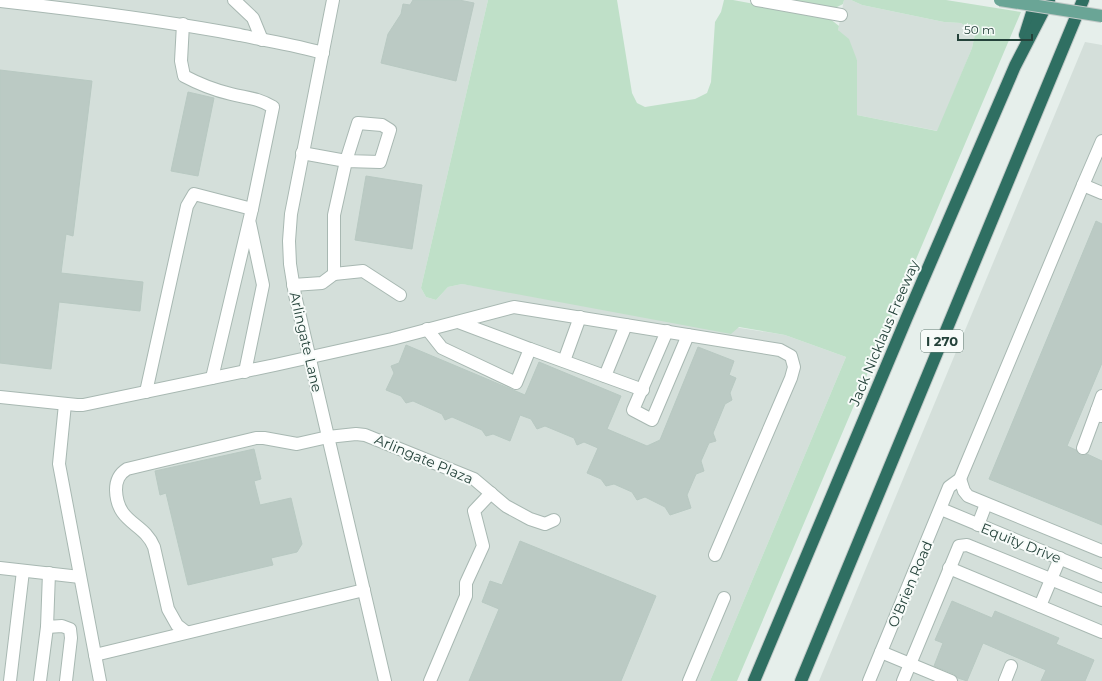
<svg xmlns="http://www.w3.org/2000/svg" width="1102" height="681" viewBox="0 0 1102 681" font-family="Montserrat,sans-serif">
<rect width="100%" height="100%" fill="#e6efeb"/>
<g fill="#d4dfda">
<path d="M0 0H488L421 288 426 297 436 300 448 287 462 284 785 335 846 357 710 681H0Z"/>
<path d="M844 0H851L862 5 944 22 961 23 975 34 972 48 938 131 857 115V60L838 30Z"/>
<path d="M1085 42 1102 45V681H819Z"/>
</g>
<g fill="#bfe0c8">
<path d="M488 0H617L632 93 637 103 645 107 695 99 707 93 711 82 715 22 721 12 724 0H733L829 18 839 26 838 30 849 39 857 60V115L937 131 972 48 975 34 961 23 944 22 862 5 851 0H946L1021 12 737 681H710L846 357 785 335 739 327 731 334 462 284 448 287 436 300 426 297 421 288Z"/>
<path d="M774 0H844L843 4 831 10Z"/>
</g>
<g fill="#bbcac4" stroke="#b8c9c2">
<path d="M413 0H459L474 3 456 81 381 63 388 34 401 14 403 4 410 5Z"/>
<path d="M0 70 92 81 73 236 66 234 61 273 143 282 140 311 59 302 51 369 0 363Z"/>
<path d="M188 92 214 98 198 176 171 171Z"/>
<path d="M366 176 422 185 412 249 355 240Z"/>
<path d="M1096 221 1102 224V363L1067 446 1076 450 1080 455 1087 454 1102 461V525L989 479Z"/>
<path d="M406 345 525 395 539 362 621 396 607 429 647 446 660 440 698 347 734 361 729 375 736 378 730 393 732 400 725 404 713 433 716 441 709 443 701 461 704 471 696 474 687 495 691 508 670 515 665 507 645 497 637 500 632 492 614 484 606 486 601 479 587 473 598 448 584 442 577 445 574 438 545 426 537 429 531 419 520 415 510 441 493 434 486 436 482 430 452 417 445 420 442 414 413 401 406 403 401 396 386 390 394 373 391 366 399 363Z"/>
<path d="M254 449 261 479 254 481 260 505 291 498 302 544 297 552 271 558 273 565 188 585 166 493 160 495 155 471Z"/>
<path d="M520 541 656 596 621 681H469L499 609 482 602 490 581 502 585Z"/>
<path d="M952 601 992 618 995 611 1059 638 1056 644 1094 660 1085 681H1041L1046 670 983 643 967 681 958 678 954 674 934 666 943 643 935 640Z"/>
</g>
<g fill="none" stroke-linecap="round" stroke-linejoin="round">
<g stroke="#a8b8b2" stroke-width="14">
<g id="minor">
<path d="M234 0 253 18 262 40"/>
<path d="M333 0 291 214 289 241 290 264 295 295 385 681"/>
<path d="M757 0 841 15"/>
<path d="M0 1C80 10 161 20 240 35 268 41 295 45 323 53"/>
<path d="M1102 141 1083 185 1102 193"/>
<path d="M302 153 346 161 380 162 390 130 382 125 358 123 346 161 334 215V274L363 271 400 295"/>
<path d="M293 285 322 283 334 274"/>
<path d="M458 322 530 349"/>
<path d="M427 329 442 348 516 383 530 349 643 390"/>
<path d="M667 331 633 410 652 420 688 335"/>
<path d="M564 361 580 317"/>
<path d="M245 372 263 285 250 224"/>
<path d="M605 376 626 325"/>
<path d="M212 378 252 209"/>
<path d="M146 392 187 206 194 194 252 209 273 107C258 98 247 98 231 94 214 90 199 84 184 76L181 61 183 24"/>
<path d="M0 397 77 405H83L275 365 392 339 514 307 780 350 791 356 794 367 791 378 715 555"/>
<path d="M65 404 59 464 100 681"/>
<path d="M1101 416 1097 410 1102 396"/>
<path d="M1083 448 1097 410"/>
<path d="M960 479 964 491 968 496 1102 551"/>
<path d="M941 509 1102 576"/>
<path d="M978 525 986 504"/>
<path d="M0 568 80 577"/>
<path d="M949 568 1102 632"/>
<path d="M49 573 47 627 62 626 70 629 71 638 66 681"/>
<path d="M1040 606 1060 558"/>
<path d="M186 632 177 625 168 609 154 547C144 522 117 524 116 490 116 480 119 474 127 469L256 438H264L297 444 328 437 356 434 365 435 474 479 506 506 530 519 545 524 554 520"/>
<path d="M881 652 951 681"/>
<path d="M95 655 364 590"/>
<path d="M10 681 23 571"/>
<path d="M40 681 47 627"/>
<path d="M430 681 466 596V583L483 546 474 511 491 493"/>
<path d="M689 681 724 598"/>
<path d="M869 681 949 487 960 479 1083 185"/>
<path d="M903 681 959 546 967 545 1102 600"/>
<path d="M1005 681 1011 666"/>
</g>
</g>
<g stroke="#c2cac8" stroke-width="14">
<g id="highway">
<path d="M1025 35 1036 0"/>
<path d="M754 681 907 317 1015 66 1049 0"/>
<path d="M801 681 1083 0"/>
</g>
</g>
<use href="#minor" stroke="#fff" stroke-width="12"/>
<use href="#highway" stroke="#2f6f62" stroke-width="12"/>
<g stroke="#c2cac8" stroke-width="14" stroke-linecap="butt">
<path id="major-bridge" d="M1000 0 1102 16"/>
</g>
<use href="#major-bridge" stroke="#6aa596" stroke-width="12"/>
</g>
<g text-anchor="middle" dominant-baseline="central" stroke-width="4" stroke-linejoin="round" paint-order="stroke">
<rect fill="#f7fbf9" stroke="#637a73" stroke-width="1" x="921" y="330" width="42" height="22" rx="3"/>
<g font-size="13" font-weight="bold" fill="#24423a">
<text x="942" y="341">I 270</text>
</g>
<g font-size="14" fill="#24423a" stroke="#f7fbf9">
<text transform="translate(884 333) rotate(-67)">Jack Nicklaus Freeway</text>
<text transform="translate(306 342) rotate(77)">Arlingate Lane</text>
<text transform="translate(424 459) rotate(23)">Arlingate Plaza</text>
<text transform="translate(1021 543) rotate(22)">Equity Drive</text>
<text transform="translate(910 584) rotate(-67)">O'Brien Road</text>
</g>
</g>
<path d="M958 34v6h74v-6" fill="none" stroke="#24423a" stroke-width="2"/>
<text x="964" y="34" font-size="12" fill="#24423a" stroke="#f7fbf9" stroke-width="3" paint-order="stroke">50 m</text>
</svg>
